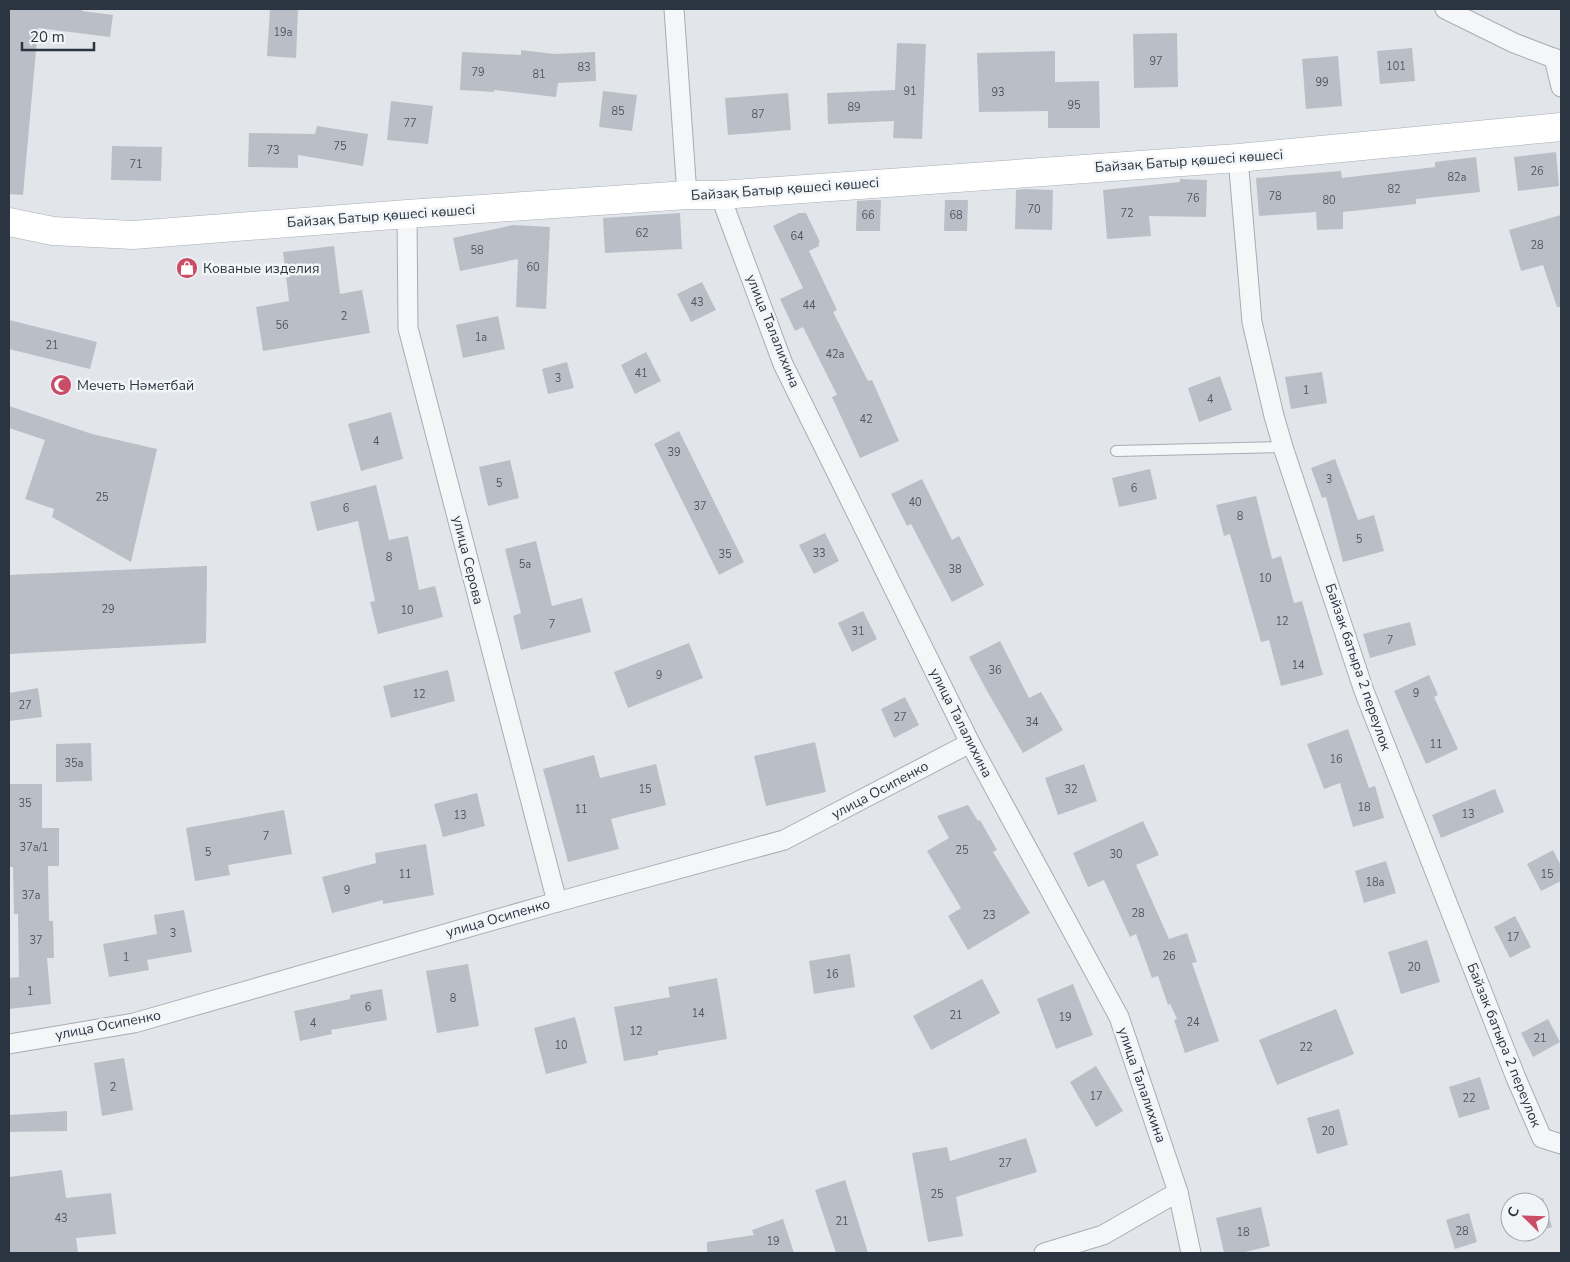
<svg xmlns="http://www.w3.org/2000/svg" width="1570" height="1262" viewBox="0 0 1570 1262" font-family="'Nunito Sans',sans-serif">
<rect width="100%" height="100%" fill="#e2e6ea"/>
<g fill="#babfc7">
<path d="M9 9H83L82 11 113 15 110 37 38 28 23 195 9 194Z"/>
<path d="M270 9H298L296 58 267 56Z"/>
<path d="M1177 33 1178 87 1134 88 1133 34Z"/>
<path d="M897 43 926 44 922 139 893 138 894 121 828 124 827 93 895 90Z"/>
<path d="M1412 48 1415 81 1380 84 1377 51Z"/>
<path d="M521 50 554 54 595 52 596 81 558 83 556 97 494 90V92L460 90 462 52 521 55Z"/>
<path d="M1055 51V82L1099 81 1100 128H1048V111L979 112 977 53Z"/>
<path d="M1338 56 1342 106 1306 109 1302 59Z"/>
<path d="M603 91 637 95 632 131 599 127Z"/>
<path d="M788 93 791 130 728 135 725 98Z"/>
<path d="M391 101 433 106 428 144 387 140Z"/>
<path d="M317 126 368 134 363 166 298 155V168L248 167 249 133 315 134Z"/>
<path d="M112 146 162 147 161 181 111 180Z"/>
<path d="M1556 152 1559 186 1518 191 1514 157Z"/>
<path d="M1476 157 1480 192 1416 199V204L1343 212V229L1317 230 1316 212 1259 216 1256 178 1341 171 1342 178 1435 167V162Z"/>
<path d="M1180 179 1207 180 1206 217 1149 216 1151 236 1107 239 1103 190 1180 182Z"/>
<path d="M1025 189 1053 190 1052 230 1015 229 1016 190Z"/>
<path d="M870 200H881L880 231H856L857 201Z"/>
<path d="M945 200H968L967 231H944Z"/>
<path d="M680 213 682 249 605 253 603 218Z"/>
<path d="M799 213H806L820 242H819V246L809 251 837 310 833 312 868 381 872 380 899 441 860 458 832 397 837 395 803 327 795 331 780 299 803 288 773 226Z"/>
<path d="M1561 215V307H1557L1543 265 1521 271 1509 230Z"/>
<path d="M513 225 550 227 546 309 516 307 518 259 460 271 453 238Z"/>
<path d="M334 246 340 294 362 290 370 333 263 351 256 307 289 301 283 252Z"/>
<path d="M702 282 716 310 691 322 677 294Z"/>
<path d="M498 316 505 349 463 358 456 325Z"/>
<path d="M9 320 97 342 90 369 9 349Z"/>
<path d="M646 352 661 381 635 394 621 365Z"/>
<path d="M567 362 574 388 548 394 542 369Z"/>
<path d="M1322 372 1327 403 1291 409 1285 377Z"/>
<path d="M1220 376 1232 410 1199 422 1188 388Z"/>
<path d="M9 406 92 434 157 449 131 562 52 517 54 509 25 499 45 440 9 428Z"/>
<path d="M391 412 403 459 361 471 348 424Z"/>
<path d="M679 431 744 562 719 575 654 444Z"/>
<path d="M1335 459 1358 520 1374 515 1384 551 1343 562 1326 497 1322 498 1311 468Z"/>
<path d="M510 460 519 498 488 506 479 467Z"/>
<path d="M1150 469 1157 499 1119 507 1112 478Z"/>
<path d="M922 479 952 540 959 536 984 585 952 602 911 524 907 526 891 494Z"/>
<path d="M376 485 389 540 408 536 419 590 435 586 443 617 378 634 370 602 375 601 358 521 317 531 310 502Z"/>
<path d="M1256 496 1272 559 1281 556 1294 603 1302 601 1323 675 1281 686 1269 640 1261 642 1230 534 1224 536 1216 505Z"/>
<path d="M825 533 839 561 814 574 799 545Z"/>
<path d="M536 541 552 606 582 598 591 632 521 650 513 616 521 613 505 549Z"/>
<path d="M207 566 206 643 9 654V575Z"/>
<path d="M863 611 877 639 852 652 838 623Z"/>
<path d="M1410 622 1416 645 1370 658 1363 634Z"/>
<path d="M1000 641 1029 698 1041 692 1063 730 1023 753 987 691 969 657Z"/>
<path d="M689 643 703 678 628 708 614 672Z"/>
<path d="M448 670 455 701 391 718 383 686Z"/>
<path d="M1429 675 1438 695 1434 697 1458 749 1426 764 1394 691Z"/>
<path d="M38 688 42 717 9 721V693Z"/>
<path d="M905 697 919 725 894 738 881 709Z"/>
<path d="M1348 729 1369 788 1375 786 1384 818 1353 827 1340 783 1324 789 1307 744Z"/>
<path d="M815 742 826 792 766 806 754 756Z"/>
<path d="M91 743 92 781 56 782V744Z"/>
<path d="M594 755 600 778 656 764 666 805 611 819 619 849 568 862 543 769Z"/>
<path d="M1084 764 1097 801 1058 815 1045 778Z"/>
<path d="M9 784H42V828H59V866H48L49 921H53L54 958H47L51 1004 9 1009V978L19 977 18 914H14L13 867H9Z"/>
<path d="M1495 789 1504 812 1441 838 1432 815Z"/>
<path d="M477 793 485 826 443 837 434 804Z"/>
<path d="M968 805 978 821 980 820 997 850 993 852 1030 913 968 950 948 916 961 908 927 851 949 838 937 816Z"/>
<path d="M284 810 292 854 228 865 230 875 195 881 186 828Z"/>
<path d="M1143 821 1159 855 1136 865 1169 939 1187 933 1197 962 1192 963 1219 1041 1185 1053 1174 1020 1177 1019 1170 1004 1168 1005 1158 976 1152 978 1136 934 1130 937 1104 880 1088 887 1073 853Z"/>
<path d="M426 844 434 895 383 904V900L332 913 322 877 376 863 375 853Z"/>
<path d="M1553 850 1561 866V881L1541 891 1527 864Z"/>
<path d="M1386 861 1396 893 1364 903 1355 871Z"/>
<path d="M184 910 192 952 147 960 149 970 109 977 103 944 157 934 154 915Z"/>
<path d="M1515 916 1531 947 1510 958 1494 927Z"/>
<path d="M1427 940 1440 982 1401 994 1388 952Z"/>
<path d="M850 954 855 987 814 994 809 961Z"/>
<path d="M468 964 479 1026 437 1033 426 971Z"/>
<path d="M717 978 727 1039 658 1051V1055L624 1061 614 1007 670 997 668 987Z"/>
<path d="M982 979 1000 1013 931 1050 913 1016Z"/>
<path d="M1073 984 1093 1035 1056 1049 1037 999Z"/>
<path d="M382 989 387 1020 331 1030 332 1034 300 1041 294 1011 350 999V995Z"/>
<path d="M1336 1009 1354 1054 1277 1085 1259 1040Z"/>
<path d="M575 1017 587 1063 546 1074 534 1028Z"/>
<path d="M1548 1019 1560 1042 1533 1057 1521 1033Z"/>
<path d="M124 1058 133 1110 102 1116 94 1063Z"/>
<path d="M1096 1066 1123 1111 1096 1127 1070 1082Z"/>
<path d="M1480 1077 1490 1109 1459 1118 1449 1087Z"/>
<path d="M1339 1109 1348 1145 1317 1154 1307 1118Z"/>
<path d="M67 1111V1131L9 1132V1115Z"/>
<path d="M1026 1138 1037 1172 956 1197 963 1236 928 1242 912 1153 947 1147 950 1161Z"/>
<path d="M62 1170 66 1198 111 1193 116 1234 76 1238 78 1253H9V1177Z"/>
<path d="M845 1180 868 1253H836L815 1190Z"/>
<path d="M1543 1198 1552 1227 1540 1231V1202H1531Z"/>
<path d="M1261 1207 1270 1246 1241 1253H1224L1216 1218Z"/>
<path d="M1469 1213 1477 1242 1455 1249 1446 1220Z"/>
<path d="M783 1219 794 1253H707V1242L754 1235 752 1230Z"/>
</g>
<g fill="none" stroke-linecap="round" stroke-linejoin="round">
<g stroke="#a7adb4" stroke-width="12">
<path id="lane" d="M1116 451 1283 447"/>
</g>
<g stroke="#a7adb4" stroke-width="21">
<g id="street">
<path d="M674 9 687 195"/>
<path d="M1445 9 1514 43 1561 61"/>
<path d="M1554 58 1561 87"/>
<path d="M1238 158 1252 322 1274 416 1283 447 1364 691 1516 1078 1542 1138 1561 1144"/>
<path d="M720 195 783 364 970 743 1119 1017 1178 1192 1191 1253"/>
<path d="M407 214 408 328 557 902"/>
<path d="M9 1044 134 1023 557 902 784 840 970 743"/>
<path d="M1044 1253 1103 1235 1178 1192"/>
</g>
</g>
<g stroke="#a7adb4" stroke-width="29">
<path id="secondary" d="M9 222 53 231 133 235 407 214 687 195H720L1238 158 1561 127"/>
</g>
<use href="#lane" stroke="#f5f6f8" stroke-width="10"/>
<use href="#street" stroke="#f5f6f8" stroke-width="19"/>
<use href="#secondary" stroke="#fff" stroke-width="28"/>
</g>
<defs>
<g id="shop-disc" transform="scale(1.125)"><circle r="9.5" fill="#ca4d68" stroke="#f2f5f7"/><path d="M-5-2.5h2.3a2.7 3.5 0 0 1 5.4 0H5L5.5 6h-11ZM-1.5-2.5h3a1.5 2.3 0 0 0-3 0Z" fill="#fff"/></g>
<g id="mosque-disc" transform="scale(1.125)"><circle r="9.5" fill="#ca4d68" stroke="#f2f5f7"/><path d="M3.5-4.9A6 6 0 1 0 3.5 4.9A5 5 0 1 1 3.5-4.9Z" fill="#fff"/></g>
</defs>
<g fill-rule="evenodd">
<use href="#shop-disc" x="187" y="268"/>
<use href="#mosque-disc" x="61" y="385"/>
</g>
<g text-anchor="middle" dominant-baseline="central" stroke-width="5" stroke-linejoin="round" paint-order="stroke">
<g font-size="11" fill="#4f5863">
<text x="283" y="32">19а</text>
<text x="1156" y="61">97</text>
<text x="1396" y="66">101</text>
<text x="584" y="67">83</text>
<text x="478" y="72">79</text>
<text x="539" y="74">81</text>
<text x="1322" y="82">99</text>
<text x="910" y="91">91</text>
<text x="998" y="92">93</text>
<text x="1074" y="105">95</text>
<text x="854" y="107">89</text>
<text x="618" y="111">85</text>
<text x="758" y="114">87</text>
<text x="410" y="123">77</text>
<text x="340" y="146">75</text>
<text x="273" y="150">73</text>
<text x="136" y="164">71</text>
<text x="1537" y="171">26</text>
<text x="1457" y="177">82а</text>
<text x="1394" y="189">82</text>
<text x="1275" y="196">78</text>
<text x="1193" y="198">76</text>
<text x="1329" y="200">80</text>
<text x="1034" y="209">70</text>
<text x="1127" y="213">72</text>
<text x="868" y="215">66</text>
<text x="956" y="215">68</text>
<text x="642" y="233">62</text>
<text x="797" y="236">64</text>
<text x="1537" y="245">28</text>
<text x="477" y="250">58</text>
<text x="533" y="267">60</text>
<text x="697" y="302">43</text>
<text x="809" y="305">44</text>
<text x="344" y="316">2</text>
<text x="282" y="325">56</text>
<text x="481" y="337">1а</text>
<text x="52" y="345">21</text>
<text x="835" y="354">42а</text>
<text x="641" y="373">41</text>
<text x="558" y="378">3</text>
<text x="1306" y="390">1</text>
<text x="1210" y="399">4</text>
<text x="866" y="419">42</text>
<text x="376" y="441">4</text>
<text x="674" y="452">39</text>
<text x="1329" y="479">3</text>
<text x="499" y="483">5</text>
<text x="1134" y="488">6</text>
<text x="102" y="497">25</text>
<text x="915" y="502">40</text>
<text x="700" y="506">37</text>
<text x="346" y="508">6</text>
<text x="1240" y="516">8</text>
<text x="1359" y="539">5</text>
<text x="819" y="553">33</text>
<text x="725" y="554">35</text>
<text x="389" y="557">8</text>
<text x="525" y="564">5а</text>
<text x="955" y="569">38</text>
<text x="1265" y="578">10</text>
<text x="108" y="609">29</text>
<text x="407" y="610">10</text>
<text x="1282" y="621">12</text>
<text x="552" y="624">7</text>
<text x="858" y="631">31</text>
<text x="1390" y="640">7</text>
<text x="1298" y="665">14</text>
<text x="995" y="670">36</text>
<text x="659" y="675">9</text>
<text x="1416" y="693">9</text>
<text x="419" y="694">12</text>
<text x="25" y="705">27</text>
<text x="900" y="717">27</text>
<text x="1032" y="722">34</text>
<text x="1436" y="744">11</text>
<text x="1336" y="759">16</text>
<text x="74" y="763">35а</text>
<text x="645" y="789">15</text>
<text x="1071" y="789">32</text>
<text x="25" y="803">35</text>
<text x="1364" y="807">18</text>
<text x="581" y="809">11</text>
<text x="1468" y="814">13</text>
<text x="460" y="815">13</text>
<text x="266" y="836">7</text>
<text x="34" y="847">37а/1</text>
<text x="962" y="850">25</text>
<text x="208" y="852">5</text>
<text x="1116" y="854">30</text>
<text x="405" y="874">11</text>
<text x="1547" y="874">15</text>
<text x="1375" y="882">18а</text>
<text x="347" y="890">9</text>
<text x="31" y="895">37а</text>
<text x="1138" y="913">28</text>
<text x="989" y="915">23</text>
<text x="173" y="933">3</text>
<text x="1513" y="937">17</text>
<text x="36" y="940">37</text>
<text x="1169" y="956">26</text>
<text x="126" y="957">1</text>
<text x="1414" y="967">20</text>
<text x="832" y="974">16</text>
<text x="30" y="991">1</text>
<text x="453" y="998">8</text>
<text x="368" y="1007">6</text>
<text x="698" y="1013">14</text>
<text x="956" y="1015">21</text>
<text x="1065" y="1017">19</text>
<text x="1193" y="1022">24</text>
<text x="313" y="1023">4</text>
<text x="636" y="1031">12</text>
<text x="1540" y="1038">21</text>
<text x="561" y="1045">10</text>
<text x="1306" y="1047">22</text>
<text x="113" y="1087">2</text>
<text x="1096" y="1096">17</text>
<text x="1469" y="1098">22</text>
<text x="1328" y="1131">20</text>
<text x="1005" y="1163">27</text>
<text x="937" y="1194">25</text>
<text x="61" y="1218">43</text>
<text x="842" y="1221">21</text>
<text x="1462" y="1231">28</text>
<text x="1243" y="1232">18</text>
<text x="773" y="1241">19</text>
</g>
<g font-size="14" fill="#2b3542" stroke="#f2f5f7">
<text transform="translate(1189 161) rotate(-4)">Байзақ Батыр қөшесі көшесі</text>
<text transform="translate(785 189) rotate(-4)">Байзақ Батыр қөшесі көшесі</text>
<text transform="translate(381 216) rotate(-4)">Байзақ Батыр қөшесі көшесі</text>
<text transform="translate(773 331) rotate(68)">улица Талалихина</text>
<text transform="translate(468 560) rotate(76)">улица Серова</text>
<text transform="translate(1358 667) rotate(71)">Байзак батыра 2 переулок</text>
<text transform="translate(961 723) rotate(63)">улица Талалихина</text>
<text transform="translate(880 790) rotate(-28)">улица Осипенко</text>
<text transform="translate(498 918) rotate(-16)">улица Осипенко</text>
<text transform="translate(108 1025) rotate(-11)">улица Осипенко</text>
<text transform="translate(1504 1045) rotate(68)">Байзак батыра 2 переулок</text>
<text transform="translate(1142 1085) rotate(71)">улица Талалихина</text>
</g>
<g font-size="14" fill="#2b3542" stroke="#f2f5f7" text-anchor="start">
<text x="203" y="268">Кованые изделия</text>
<text x="77" y="385">Мечеть Нәметбай</text>
</g>
</g>
<rect width="1570" height="1262" fill="none" stroke="#2b3542" stroke-width="20"/>
<g transform="translate(1525 1217) rotate(293)"><circle r="24" fill="#f2f5f7" stroke="#a2a8af"/>
<path d="M0-4L9 19L0 12L-9 19Z" fill="#ca4d68"/>
<text y="-8" font-size="14" font-weight="bold" text-anchor="middle" fill="#2b3542">С</text>
</g>
<path d="M22 42v8h72v-8" fill="none" stroke="#2b3542" stroke-width="2.5"/>
<text x="30" y="42" font-size="15" fill="#2b3542" stroke="#f2f5f7" stroke-width="4" paint-order="stroke">20 m</text>
</svg>
